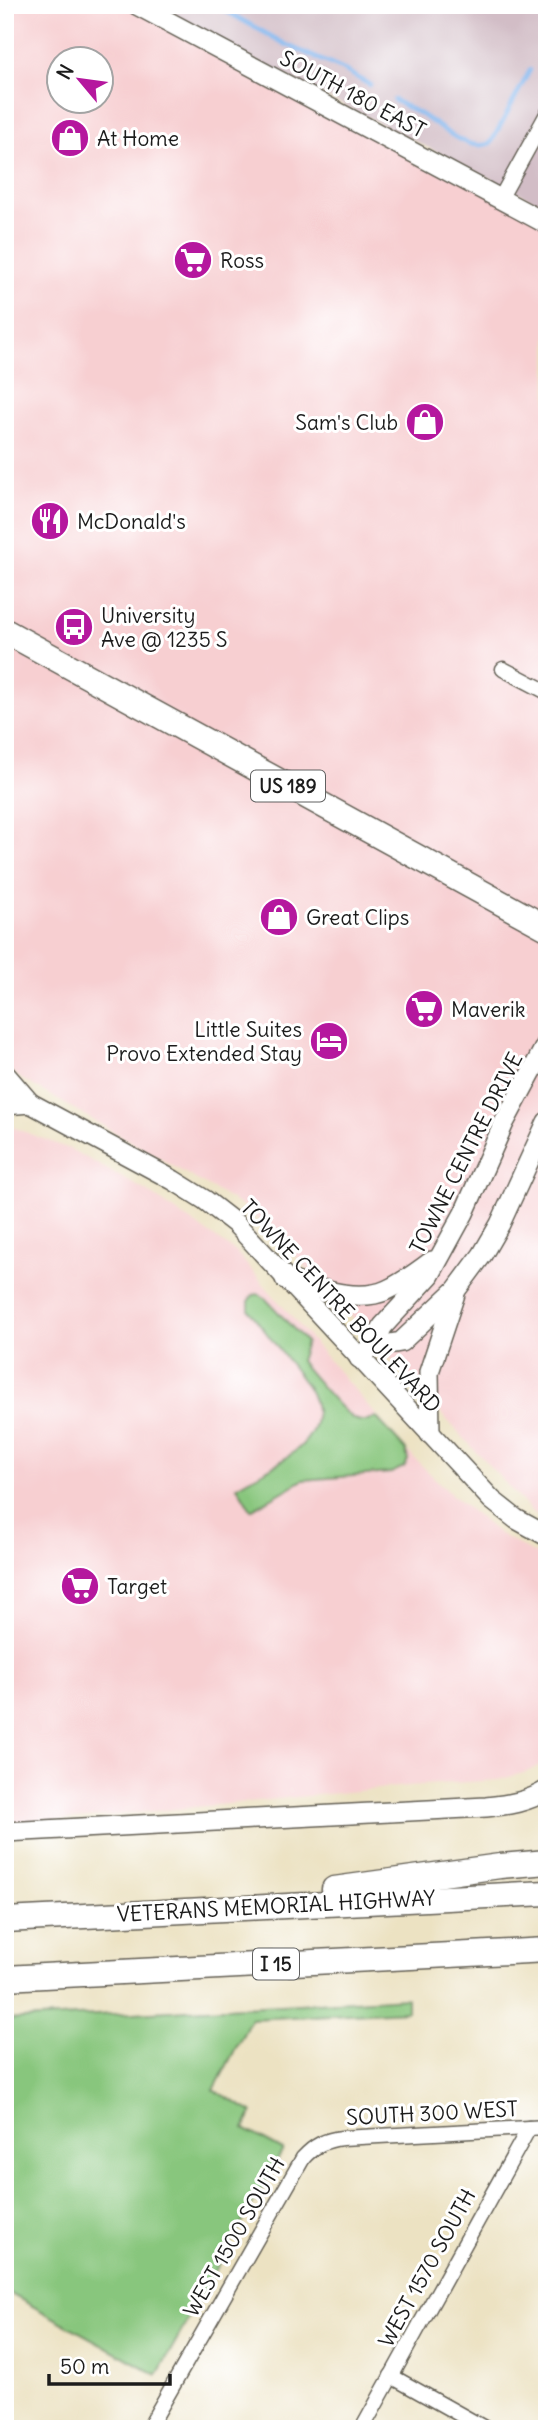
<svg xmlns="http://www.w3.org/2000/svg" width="552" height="2434" viewBox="0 0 552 2434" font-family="Delius,sans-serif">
<rect width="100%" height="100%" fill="#fff"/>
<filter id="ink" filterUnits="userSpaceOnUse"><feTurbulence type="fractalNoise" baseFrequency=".0143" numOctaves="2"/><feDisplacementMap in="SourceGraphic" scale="14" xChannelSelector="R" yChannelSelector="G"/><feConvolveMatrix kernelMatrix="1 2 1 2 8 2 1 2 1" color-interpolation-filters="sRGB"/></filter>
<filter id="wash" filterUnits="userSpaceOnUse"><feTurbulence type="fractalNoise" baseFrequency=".00686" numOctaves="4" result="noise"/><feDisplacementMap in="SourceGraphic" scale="28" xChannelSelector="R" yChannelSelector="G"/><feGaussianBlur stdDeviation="1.57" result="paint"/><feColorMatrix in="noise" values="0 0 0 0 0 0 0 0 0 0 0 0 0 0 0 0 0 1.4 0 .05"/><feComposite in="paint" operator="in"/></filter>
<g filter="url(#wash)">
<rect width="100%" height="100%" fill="#ece2c2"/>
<g fill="#f7cfd1" fill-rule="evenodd">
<path d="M5 5H137L547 223V1520L532 1512 281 1240 244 1207 20 1078 5 1066ZM60 60H102V102H60Z"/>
<path d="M5 1124 72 1150 148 1192 236 1252 406 1450 452 1495 498 1533 547 1561V1761L527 1772 498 1780 408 1786 5 1826Z"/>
</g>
<path fill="#d2bdc6" d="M143 5H547V207Z"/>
<g fill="#88c67d" stroke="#52714c" stroke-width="2">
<path d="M259 1294 265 1298 306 1342 300 1361C310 1373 343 1413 354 1419 362 1423 369 1420 376 1417L406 1450 408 1460 404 1467 391 1473 303 1480 251 1510 237 1486C274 1464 341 1440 307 1386L249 1310V1300L253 1295Z"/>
<path d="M407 1998V2011L251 2019 214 2090 252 2112 244 2129 283 2150 157 2375 5 2291V2020Z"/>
</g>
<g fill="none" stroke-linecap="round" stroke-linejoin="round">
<g stroke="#7eb4ed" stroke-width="4.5">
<path d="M215 5 287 45 344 70 370 85"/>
<path d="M544 46 547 40"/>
<path d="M394 100C406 107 418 112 429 120 447 131 468 152 491 143L530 70"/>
</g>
</g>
</g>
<g filter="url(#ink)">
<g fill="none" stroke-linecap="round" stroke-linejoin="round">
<g stroke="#656156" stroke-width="17">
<g id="street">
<path d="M500 199 547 114"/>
<path d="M503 669 547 692"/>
<path d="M391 2376 486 2429"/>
<path d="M148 2429 303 2158C315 2145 325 2140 342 2138L547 2127"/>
<path d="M362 2429 529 2128"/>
</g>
</g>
<g stroke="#656156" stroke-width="22">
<g id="secondary">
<path d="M137 5 547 224"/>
<path d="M5 1074 30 1103"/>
<path d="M5 1105 30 1103 173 1180 205 1200 236 1224 492 1500 516 1519 547 1536"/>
<path d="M285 1279C315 1287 356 1304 387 1290 403 1283 418 1271 432 1261"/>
<path d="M372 1347 401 1342 456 1290 482 1255 500 1224 547 1122"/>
<path d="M359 1358 372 1347 383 1326 430 1275 464 1213 504 1123 547 1043"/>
<path d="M430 1434 429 1372 455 1294"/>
<path d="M5 1832 486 1807C508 1805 528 1802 547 1790"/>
</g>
</g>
<g stroke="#656156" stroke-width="27">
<g id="highway">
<path d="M5 631 547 928"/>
<path d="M334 1889 500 1866 547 1862"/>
<path d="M5 1920 547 1893"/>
<path d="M5 1978 547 1950"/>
</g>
</g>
<use href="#street" stroke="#fff" stroke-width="14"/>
<use href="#secondary" stroke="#fff" stroke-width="19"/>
<use href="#highway" stroke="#fff" stroke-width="24"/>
</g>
</g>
<defs>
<g id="shop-disc" transform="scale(2.0125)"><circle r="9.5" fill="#b5179e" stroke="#fff"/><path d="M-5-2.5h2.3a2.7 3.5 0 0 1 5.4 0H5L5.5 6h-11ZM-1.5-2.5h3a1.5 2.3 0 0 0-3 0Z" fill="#fff"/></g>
<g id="supermarket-disc" transform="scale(2.0125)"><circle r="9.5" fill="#b5179e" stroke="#fff"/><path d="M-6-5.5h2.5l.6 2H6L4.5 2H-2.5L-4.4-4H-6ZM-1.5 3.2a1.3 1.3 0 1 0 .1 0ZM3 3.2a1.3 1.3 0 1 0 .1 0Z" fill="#fff"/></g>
<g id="restaurant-disc" transform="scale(2.0125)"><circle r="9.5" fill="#b5179e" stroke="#fff"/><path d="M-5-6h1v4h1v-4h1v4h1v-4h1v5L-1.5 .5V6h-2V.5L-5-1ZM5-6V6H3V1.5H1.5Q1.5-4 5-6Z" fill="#fff"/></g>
<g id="bus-disc" transform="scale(2.0125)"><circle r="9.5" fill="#b5179e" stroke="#fff"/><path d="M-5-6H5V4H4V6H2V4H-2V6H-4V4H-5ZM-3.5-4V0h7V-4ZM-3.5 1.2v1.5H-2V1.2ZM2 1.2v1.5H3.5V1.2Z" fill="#fff"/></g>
<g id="hotel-disc" transform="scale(2.0125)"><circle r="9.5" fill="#b5179e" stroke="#fff"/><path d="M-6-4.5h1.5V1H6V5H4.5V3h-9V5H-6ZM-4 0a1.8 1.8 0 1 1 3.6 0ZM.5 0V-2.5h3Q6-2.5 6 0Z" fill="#fff"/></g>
</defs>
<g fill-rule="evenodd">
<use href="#shop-disc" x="70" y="138"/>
<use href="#supermarket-disc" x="193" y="260"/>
<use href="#shop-disc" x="425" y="422"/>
<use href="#restaurant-disc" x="50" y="521"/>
<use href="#bus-disc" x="74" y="627"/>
<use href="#shop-disc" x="279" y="917"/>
<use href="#supermarket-disc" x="424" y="1009"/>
<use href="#hotel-disc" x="329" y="1041"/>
<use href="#supermarket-disc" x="80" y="1586"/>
</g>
<g text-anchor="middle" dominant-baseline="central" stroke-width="6" stroke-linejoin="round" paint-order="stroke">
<g fill="#fff" stroke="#606060" stroke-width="2">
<rect x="251" y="770.5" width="74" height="31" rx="5"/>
<rect x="253" y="1948.5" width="46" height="31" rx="5"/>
</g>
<g font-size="19" font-weight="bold" fill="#1c1c1c">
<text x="288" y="786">US 189</text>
<text x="276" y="1964">I 15</text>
</g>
<g font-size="21" fill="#1c1c1c" stroke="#fff">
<text transform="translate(353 94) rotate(28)">SOUTH 180 EAST</text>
<text transform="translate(466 1153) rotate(-63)">TOWNE CENTRE DRIVE</text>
<text transform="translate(341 1306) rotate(47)">TOWNE CENTRE BOULEVARD</text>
<text transform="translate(276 1906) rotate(-3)">VETERANS MEMORIAL HIGHWAY</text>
<text transform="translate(432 2113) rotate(-3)">SOUTH 300 WEST</text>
<text transform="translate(234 2237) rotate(-60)">WEST 1500 SOUTH</text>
<text transform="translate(427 2268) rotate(-61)">WEST 1570 SOUTH</text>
</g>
<g font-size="21" fill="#1c1c1c" stroke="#fff" text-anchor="start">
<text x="97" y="138">At Home</text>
<text x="220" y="260">Ross</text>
<text x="398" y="422" text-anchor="end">Sam's Club</text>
<text x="77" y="521">McDonald's</text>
<text x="101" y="615">University<tspan x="101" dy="24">Ave @ 1235 S</tspan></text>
<text x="306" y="917">Great Clips</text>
<text x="451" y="1009">Maverik</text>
<text x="302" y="1029" text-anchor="end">Little Suites<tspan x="302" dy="24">Provo Extended Stay</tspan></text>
<text x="107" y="1586">Target</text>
</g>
</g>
<rect width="552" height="2434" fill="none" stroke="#fff" stroke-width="28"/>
<g transform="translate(80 80) rotate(299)"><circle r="33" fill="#ffffff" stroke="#a4a4a4" stroke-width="2"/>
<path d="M0-5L12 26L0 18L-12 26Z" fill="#b5179e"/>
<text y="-10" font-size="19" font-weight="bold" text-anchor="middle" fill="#1c1c1c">N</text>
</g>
<path d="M49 2374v10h121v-10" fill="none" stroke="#1c1c1c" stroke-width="3.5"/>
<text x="60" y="2374" font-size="21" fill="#1c1c1c" stroke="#ffffff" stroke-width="5" paint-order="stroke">50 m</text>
</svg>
